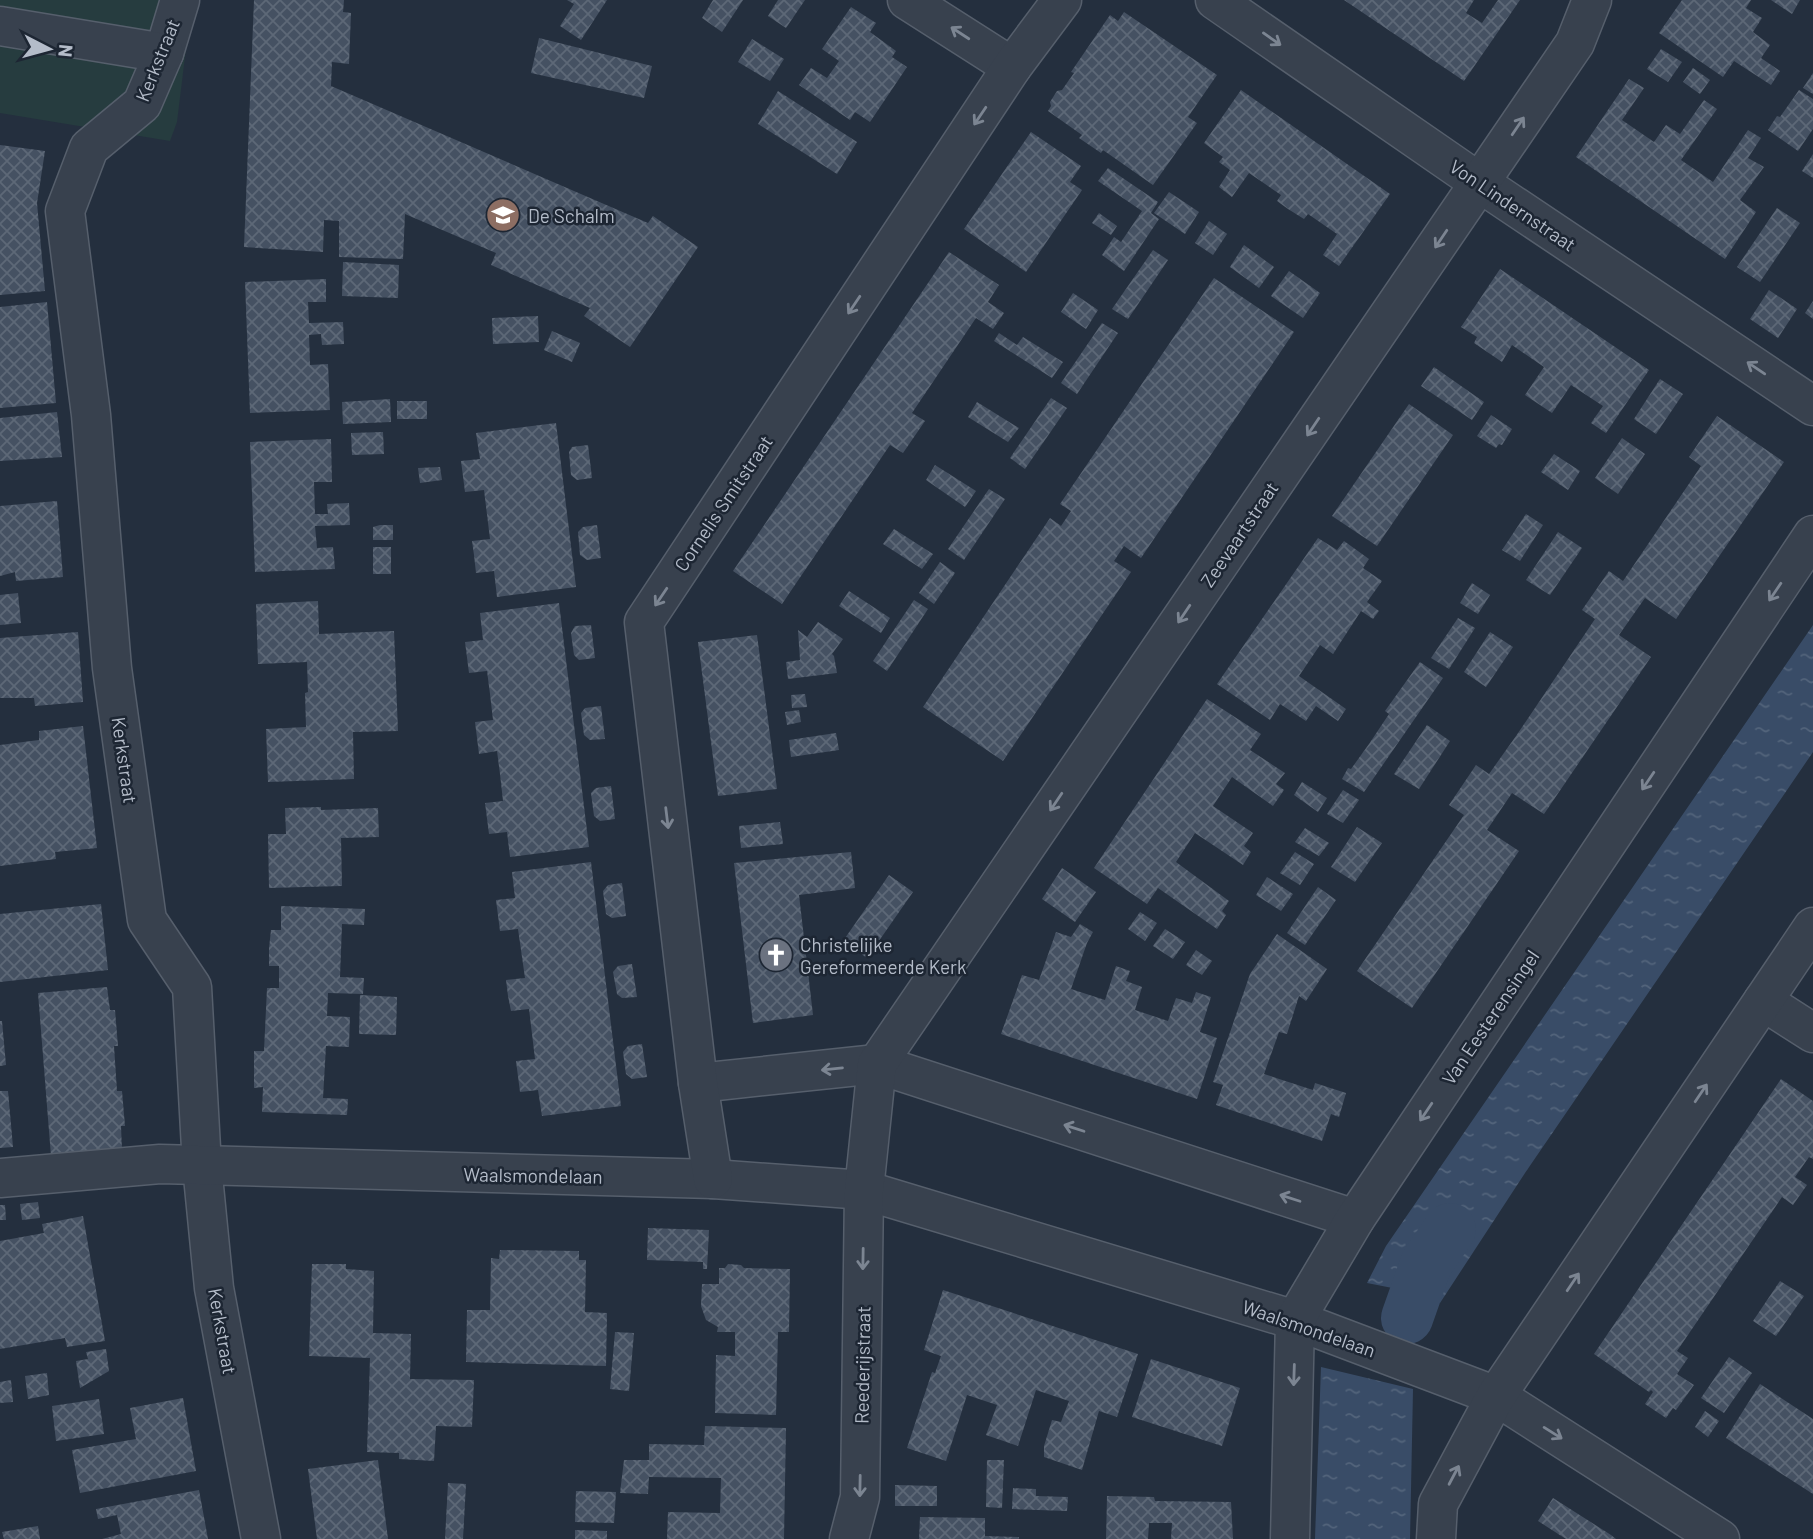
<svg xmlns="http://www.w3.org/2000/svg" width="1813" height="1539" viewBox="0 0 1813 1539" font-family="Barlow,sans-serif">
<defs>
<pattern id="water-ripples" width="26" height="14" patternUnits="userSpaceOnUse" patternTransform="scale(1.75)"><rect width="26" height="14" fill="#394c67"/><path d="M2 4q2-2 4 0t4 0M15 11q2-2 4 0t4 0" fill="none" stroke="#53647b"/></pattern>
<pattern id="building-cross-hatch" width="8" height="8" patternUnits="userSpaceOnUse" patternTransform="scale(1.75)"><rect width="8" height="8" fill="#455162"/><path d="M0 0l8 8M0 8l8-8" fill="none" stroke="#5d6877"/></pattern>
</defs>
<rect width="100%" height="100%" fill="#242f3e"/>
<path fill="#263c3f" d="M0 0H192L177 122 170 141 0 113Z"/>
<g fill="url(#water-ripples)">
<path d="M1813 625V752L1525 1173 1440 1303 1418 1293 1367 1283 1386 1246Z"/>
<path d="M1321 1367 1413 1389 1410 1539H1315Z"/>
</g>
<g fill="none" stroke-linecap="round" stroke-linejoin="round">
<path stroke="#394c67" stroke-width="52" d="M1407 1318 1426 1264 1450 1229"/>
</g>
<g fill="url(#building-cross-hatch)">
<path d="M254 0H344L343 12 351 13 349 64 332 62 331 86 648 223 653 216 698 247 630 347 584 316 590 308 491 265 496 253 405 214 403 259 339 257V221L324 220 323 252 244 247Z"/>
<path d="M567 0H607L581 40 560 26 574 4Z"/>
<path d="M713 0H743L722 32 702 18Z"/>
<path d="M778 0H805L786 28 768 16Z"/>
<path d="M1344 0H1474L1466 13 1482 23 1498 0H1520L1464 81Z"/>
<path d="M1682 0H1751L1746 8 1762 18 1753 32 1770 45 1761 58 1780 71 1771 85 1734 61 1723 77 1659 33Z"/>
<path d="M1771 0H1800L1792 14Z"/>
<path d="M851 7 876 23 870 32 896 51 892 57 907 67 870 122 855 112 850 120 799 85 811 68 827 78 839 61 822 49Z"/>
<path d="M1124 12 1217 75 1188 117 1197 123 1153 185 1103 150 1101 153 1079 138 1082 135 1048 111 1051 106 1050 102 1057 91 1062 90 1074 73 1071 72 1110 15 1118 21Z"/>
<path d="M539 38 652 66 644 98 531 73Z"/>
<path d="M752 39 784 59 770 81 738 62Z"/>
<path d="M1661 49 1682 62 1668 82 1647 69Z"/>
<path d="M1693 68 1710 80 1700 94 1683 82Z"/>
<path d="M1813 73V94L1803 88Z"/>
<path d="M1629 79 1644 88 1622 120 1654 142 1666 125 1680 134 1704 100 1717 109 1681 160 1713 182 1748 130 1761 138 1748 158 1764 167 1740 200 1756 212 1725 259 1576 157Z"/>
<path d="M1241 90 1390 194 1339 266 1323 255 1337 234 1308 214 1304 219 1288 209 1277 201 1281 195 1249 173 1232 197 1219 187 1230 170 1219 162 1223 157 1204 143Z"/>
<path d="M1799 90 1813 99V129L1798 151 1768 130 1777 116 1780 117Z"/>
<path d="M778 91 857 142 837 174 758 124Z"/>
<path d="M1031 132 1081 166 1070 182 1082 190 1026 272 964 229Z"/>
<path d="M0 145 45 151 37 203 45 291 0 295Z"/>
<path d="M1813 154V178L1802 171Z"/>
<path d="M1108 168 1158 202 1151 213 1159 219 1124 271 1102 255 1114 237 1121 242 1142 211 1098 181Z"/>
<path d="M1169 192 1199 212 1185 234 1154 213Z"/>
<path d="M1777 208 1800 223 1760 282 1737 267Z"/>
<path d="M1099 213 1117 226 1111 235 1092 223Z"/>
<path d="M1209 221 1227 234 1213 255 1195 243Z"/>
<path d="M1244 245 1274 267 1259 288 1230 267Z"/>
<path d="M1153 250 1168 260 1128 319 1112 309Z"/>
<path d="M949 252 999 285 988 302 1004 313 993 329 976 318 912 413 925 421 903 453 890 445 782 604 733 571Z"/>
<path d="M343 262 399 265 398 298 342 296Z"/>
<path d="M1500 269 1649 370 1606 433 1591 423 1603 406 1571 385 1552 413 1525 395 1544 367 1512 345 1502 362 1474 343 1477 337 1461 327Z"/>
<path d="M1289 271 1320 293 1303 318 1271 296Z"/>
<path d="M1214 278 1294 332 1141 558 1124 546 1114 561 1131 572 1003 761 923 707 1050 518 1061 526 1071 511 1060 504Z"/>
<path d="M326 279V302H308L309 323 343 322 344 344 322 345 321 334 309 335 310 365 328 364 330 410 250 413 245 282Z"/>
<path d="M1769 290 1797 309 1778 338 1750 319Z"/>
<path d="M1073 293 1098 310 1086 329 1061 312Z"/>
<path d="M1813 301V319L1805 313Z"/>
<path d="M47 302 56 403 0 408V307Z"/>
<path d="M538 316 539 342 493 344 492 318Z"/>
<path d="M1102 323 1118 333 1077 394 1061 383Z"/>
<path d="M552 331 580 343 572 362 544 350Z"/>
<path d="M999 333 1017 345 1023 337 1063 362 1052 378 994 341Z"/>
<path d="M1434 367 1484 402 1472 420 1421 386Z"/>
<path d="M1660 379 1683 394 1656 434 1634 419Z"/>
<path d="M1051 398 1067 408 1025 469 1010 458Z"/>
<path d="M390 399 391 422 343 424 342 402Z"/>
<rect x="397" y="401" width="30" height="18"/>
<path d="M977 402 1019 428 1008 442 968 417Z"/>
<path d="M1409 404 1453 435 1377 546 1332 516Z"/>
<path d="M57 412 62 457 0 461V418Z"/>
<path d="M1491 415 1512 429 1502 445 1499 444 1496 448 1477 436Z"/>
<path d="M1717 416 1784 462 1676 619 1645 598 1619 635 1651 657 1544 814 1512 793 1487 830 1519 851 1412 1008 1357 971 1464 815 1449 805 1476 765 1489 774 1516 736 1595 619 1582 610 1609 571 1623 581 1701 466 1689 457Z"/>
<path d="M556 423 576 587 497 597 494 571 476 573 474 555 472 541 490 539 484 490 465 492 461 461 480 459 476 433Z"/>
<path d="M383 432 384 454 352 455 351 433Z"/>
<path d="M1622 438 1645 454 1618 494 1595 478Z"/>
<path d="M331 439 332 482H314L315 514H328L327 504 349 503 350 525 315 526 317 548 333 547 335 569 255 572 250 442Z"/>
<path d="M588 445 592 478 577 480 571 475 569 452 572 447Z"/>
<path d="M1554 454 1580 471 1568 490 1541 472Z"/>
<path d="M935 465 976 491 965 507 926 480Z"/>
<path d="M440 467 442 480 420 483 418 468Z"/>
<path d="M989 489 1005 499 964 560 948 549Z"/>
<path d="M57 501 63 577 16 581 15 572 0 576V506Z"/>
<path d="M1526 514 1543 525 1520 561 1502 550Z"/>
<path d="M380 525H393V540H373V527Z"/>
<path d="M597 525 601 558 587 560 580 555 578 532 583 527Z"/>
<path d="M894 529 933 554 922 569 883 544Z"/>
<path d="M1558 532 1582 548 1550 595 1526 580Z"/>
<path d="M1318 538 1337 550 1344 541 1369 559 1363 568 1382 581 1367 602 1379 611 1373 619 1361 611 1333 654 1320 645 1299 676 1346 709 1338 721 1316 706 1306 721 1280 704 1270 720 1217 684Z"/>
<rect x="373" y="547" width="18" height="27"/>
<path d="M940 562 955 573 934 604 919 593Z"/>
<path d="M1472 583 1490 595 1478 614 1460 603Z"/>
<path d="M849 591 890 618 881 633 839 606Z"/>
<path d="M18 593 21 623 0 625V595Z"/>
<path d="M914 600 928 609 887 671 873 661Z"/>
<path d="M318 601 319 634 394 631 398 731 353 732 354 779 268 782 266 729 306 727 305 693 308 692 307 662 258 664 256 604Z"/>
<path d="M559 603 589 847 510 857 507 832 489 834 485 803 503 801 500 774 497 751 479 754 475 722 493 720 490 694 487 671 469 673 465 642 483 640 480 613Z"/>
<path d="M1458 618 1475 628 1449 669 1431 658Z"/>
<path d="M818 622 843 639 832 654 834 656 837 673 788 679 786 662 800 660 798 630 807 637Z"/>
<path d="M591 625 595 658 579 660 574 655 571 633 575 626Z"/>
<path d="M78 632 83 702 35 706 34 698H0V638Z"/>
<path d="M1490 632 1513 647 1486 687 1464 672Z"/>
<path d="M757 635 777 789 718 796 698 642Z"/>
<path d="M1420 662 1443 678 1364 792 1342 779 1348 768 1351 769 1369 744 1389 714 1385 711Z"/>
<path d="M805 694 807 707 792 708 791 695Z"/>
<path d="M1207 699 1261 734 1250 750 1285 773 1276 784 1284 790 1273 806 1232 777 1213 806 1253 833 1244 846 1251 852 1243 865 1195 833 1176 862 1229 901 1222 911 1226 915 1217 929 1158 888 1147 904 1094 868Z"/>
<path d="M601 706 605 739 590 740 584 735 581 713 585 708Z"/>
<path d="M799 710 801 722 787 725 785 712Z"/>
<path d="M1427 725 1450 741 1419 789 1394 774Z"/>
<path d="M83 726 97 848 55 852 56 859 0 866V745L39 740V731Z"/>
<path d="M836 733 839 750 791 757 789 740Z"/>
<path d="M1302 782 1327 798 1318 812 1294 795Z"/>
<path d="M611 786 615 819 600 821 594 816 591 793 596 788Z"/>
<path d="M1343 790 1359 800 1343 823 1327 814Z"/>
<path d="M321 807V810L378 808 379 837 341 838 342 886 269 888 268 834H286L285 808Z"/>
<path d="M780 822 783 844 741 848 739 826Z"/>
<path d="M1357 827 1382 843 1355 882 1331 867Z"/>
<path d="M1305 828 1329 843 1319 856 1295 842Z"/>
<path d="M851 852 855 888 799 895 813 1015 753 1023 734 863Z"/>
<path d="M1295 852 1314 864 1300 885 1280 873Z"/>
<path d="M591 862 621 1106 542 1116 538 1090 520 1092 516 1061 535 1059 529 1009 511 1011 508 996 506 980 525 978 518 929 500 931 496 900 515 898 512 872Z"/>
<path d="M1062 868 1096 892 1075 922 1042 899Z"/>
<path d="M889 875 913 892 867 958 843 941Z"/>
<path d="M1267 877 1293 894 1281 911 1256 895Z"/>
<path d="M622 883 626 916 612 918 606 914 603 891 608 885Z"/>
<path d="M1318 887 1336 900 1305 945 1287 933Z"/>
<path d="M101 904 108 970 0 982V914Z"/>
<path d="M281 906 365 909 364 925 342 924 341 951 340 977 364 978 363 994 328 993 327 1016 350 1017 349 1047 326 1046 323 1098 348 1099 347 1115 262 1112 263 1087 254 1088V1051H264L267 988H279V966H269V948L271 930H281Z"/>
<path d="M1140 912 1157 923 1145 941 1128 929Z"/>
<path d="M1080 924 1093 932 1087 943 1071 989 1105 1000 1116 966 1130 971 1126 981 1142 987 1135 1010 1168 1021 1176 998 1192 1003 1196 992 1211 997 1200 1032 1217 1038 1197 1099 1001 1034 1022 975 1039 980 1056 932 1071 937Z"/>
<path d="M1165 929 1185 942 1173 959 1153 946Z"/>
<path d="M1277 934 1327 969 1306 1001 1299 996 1287 1034 1279 1032 1264 1074 1313 1090 1315 1083 1346 1093 1339 1117 1331 1114 1322 1141 1216 1105 1223 1085 1213 1082 1250 974Z"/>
<path d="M1196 950 1212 961 1202 975 1186 965Z"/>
<path d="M632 964 637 997 622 998 617 994 613 972 618 966Z"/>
<path d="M107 987 110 1010H115L118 1046H114L117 1091H122L125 1126H121L122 1150 51 1156 38 993Z"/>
<path d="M360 995 397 997 396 1035 359 1034Z"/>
<path d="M0 1021H2L6 1065 0 1066Z"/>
<path d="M642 1044 647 1077 632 1079 626 1074 623 1052 628 1046Z"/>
<path d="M1781 1079 1813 1101V1159L1809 1157 1795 1177 1807 1185 1793 1205 1782 1197 1677 1351 1688 1358 1677 1374 1694 1385 1676 1410 1673 1408 1666 1418 1645 1404 1653 1392 1651 1390 1649 1392 1594 1354Z"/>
<path d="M0 1091H8L13 1147 0 1148Z"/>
<path d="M38 1202 40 1218 22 1220 20 1204Z"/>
<path d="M0 1205H5L6 1220H0Z"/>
<path d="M83 1216 105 1341 67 1347 65 1338 0 1349V1241L44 1233 42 1224Z"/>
<path d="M648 1228 709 1230 707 1269H703V1262L647 1260Z"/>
<path d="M500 1250 579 1251V1260H586L585 1312 607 1313 606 1366 466 1362 467 1310H490L491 1258 499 1259Z"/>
<path d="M312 1264H346V1269L374 1271 373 1333 411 1334 410 1379 474 1380 472 1427 436 1426 434 1461 399 1459V1453L367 1452 370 1358 309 1356Z"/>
<path d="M728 1264 741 1265 744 1268 790 1269 789 1332H778L776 1415 715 1413 716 1355 735 1356V1332H717L718 1327 706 1320 701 1306 702 1284H719V1268H725Z"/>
<path d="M1780 1281 1804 1296 1776 1336 1753 1321Z"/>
<path d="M943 1290 1138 1354 1117 1417 1099 1411 1082 1470 1044 1457V1446L1052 1420 1061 1422 1069 1401 1036 1390 1018 1446 986 1435 997 1405 967 1395 946 1461 907 1448 932 1372 935 1373 941 1356 924 1350Z"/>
<path d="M615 1332 634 1333 629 1391 610 1389Z"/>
<path d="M106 1349 109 1371 80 1388 76 1361 88 1359 86 1352Z"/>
<path d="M1729 1357 1752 1373 1724 1413 1701 1398Z"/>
<path d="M1151 1359 1240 1388 1222 1446 1132 1417Z"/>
<path d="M47 1373 49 1395 28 1399 25 1376Z"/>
<path d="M11 1380 13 1402 0 1403V1382Z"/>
<path d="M1760 1384 1813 1419V1494L1726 1438Z"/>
<path d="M183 1398 196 1471 80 1493 72 1450 136 1439 130 1408Z"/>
<path d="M99 1399 104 1434 56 1441 52 1406Z"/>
<path d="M1705 1411 1719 1421 1708 1437 1695 1427Z"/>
<path d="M705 1426 786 1428 784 1539H667L668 1512 720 1513 721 1478 649 1477 648 1494 620 1493 624 1460H649V1444L704 1445Z"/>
<path d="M378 1460 388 1539H317L308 1469Z"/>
<path d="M987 1460H1004L1002 1508 986 1507Z"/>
<path d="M448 1483 466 1484 463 1539H445Z"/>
<path d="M895 1485 937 1486V1506H895Z"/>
<path d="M1013 1488 1036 1489V1496L1068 1497 1067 1511 1012 1509Z"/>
<path d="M199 1490 208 1539H102L121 1534 117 1515 98 1519 96 1509Z"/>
<path d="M576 1491 616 1492 614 1523 575 1522Z"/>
<path d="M1107 1496 1154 1497 1155 1501 1231 1502 1233 1539H1171L1172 1523H1149L1148 1539H1106Z"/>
<path d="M1553 1498 1611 1535 1616 1539H1566L1538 1521Z"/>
<path d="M920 1517 985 1518V1536L1019 1537V1539H919Z"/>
<path d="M38 1526 40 1539H4L2 1532Z"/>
<path d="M575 1530 607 1531V1539H575Z"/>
</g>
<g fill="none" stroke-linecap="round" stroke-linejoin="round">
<g stroke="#565f6c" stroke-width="41">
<g id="minor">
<path d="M180 0 164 53 142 104 89 148 65 211 91 415 112 668 147 920 192 987 202 1166 214 1288 261 1539"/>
<path d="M907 0 1012 67"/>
<path d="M1215 0 1480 183 1813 406"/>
<path d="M0 26 164 53"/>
<path d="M1763 1001 1813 1033"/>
<path d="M698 1083 877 1064 1355 1219"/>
<path d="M0 1178 160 1164 713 1179 864 1190 1295 1320 1496 1396 1720 1539"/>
<path d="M713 1179 698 1083 644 622 1012 67 1062 0"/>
<path d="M849 1539 860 1497 864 1190 877 1064 1575 43 1592 0"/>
<path d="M1290 1539 1295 1320 1355 1219 1813 535"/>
<path d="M1436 1539 1438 1504 1496 1396 1813 927"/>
</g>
</g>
<use href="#minor" stroke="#38414e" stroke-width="38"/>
</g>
<defs><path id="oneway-shaft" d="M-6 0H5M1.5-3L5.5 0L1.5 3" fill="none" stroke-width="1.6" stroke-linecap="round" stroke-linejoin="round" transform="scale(1.75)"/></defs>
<g stroke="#7c8592">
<use href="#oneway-shaft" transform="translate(960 33) rotate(-147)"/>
<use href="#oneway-shaft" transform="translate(1272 39) rotate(35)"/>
<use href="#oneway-shaft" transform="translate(980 116) rotate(124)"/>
<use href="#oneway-shaft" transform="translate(1518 126) rotate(-56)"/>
<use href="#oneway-shaft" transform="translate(1441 239) rotate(124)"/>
<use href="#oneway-shaft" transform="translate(854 305) rotate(124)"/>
<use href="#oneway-shaft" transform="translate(1756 368) rotate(-146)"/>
<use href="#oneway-shaft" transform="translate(1313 427) rotate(124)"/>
<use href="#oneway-shaft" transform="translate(1775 592) rotate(124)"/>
<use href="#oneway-shaft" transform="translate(661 597) rotate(124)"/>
<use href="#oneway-shaft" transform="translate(1184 614) rotate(124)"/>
<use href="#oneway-shaft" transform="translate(1648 781) rotate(124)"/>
<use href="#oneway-shaft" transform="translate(1056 802) rotate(124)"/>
<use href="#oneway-shaft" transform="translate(667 818) rotate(83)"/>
<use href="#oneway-shaft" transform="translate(832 1069) rotate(174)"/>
<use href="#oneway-shaft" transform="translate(1701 1093) rotate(-56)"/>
<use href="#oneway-shaft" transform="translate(1426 1112) rotate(124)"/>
<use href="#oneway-shaft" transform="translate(1074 1128) rotate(-162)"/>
<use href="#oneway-shaft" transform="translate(1290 1198) rotate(-162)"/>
<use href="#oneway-shaft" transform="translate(863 1259) rotate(91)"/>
<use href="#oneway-shaft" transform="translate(1573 1282) rotate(-56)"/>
<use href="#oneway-shaft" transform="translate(1294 1375) rotate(92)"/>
<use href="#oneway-shaft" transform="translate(1553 1433) rotate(32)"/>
<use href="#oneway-shaft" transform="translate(1454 1475) rotate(-62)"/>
<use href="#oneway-shaft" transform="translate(860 1486) rotate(91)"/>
</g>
<defs>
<g id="school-disc" transform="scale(1.75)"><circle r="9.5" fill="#8d6e63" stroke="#1d2633"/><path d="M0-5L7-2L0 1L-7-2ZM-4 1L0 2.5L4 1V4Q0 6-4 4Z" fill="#fff"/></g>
<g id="church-disc" transform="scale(1.75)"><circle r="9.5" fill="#6b7280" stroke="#1d2633"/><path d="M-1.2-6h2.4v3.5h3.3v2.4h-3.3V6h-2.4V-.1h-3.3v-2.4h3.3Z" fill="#fff"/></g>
</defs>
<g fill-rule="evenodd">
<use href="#school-disc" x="503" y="215"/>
<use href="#church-disc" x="776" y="955"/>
</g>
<g text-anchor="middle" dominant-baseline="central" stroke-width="5" stroke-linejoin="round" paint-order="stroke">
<g font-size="19" fill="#b4bcc9" stroke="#1d2633">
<text transform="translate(157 60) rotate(-68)">Kerkstraat</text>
<text transform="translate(1513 205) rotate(34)">Von Lindernstraat</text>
<text transform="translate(723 503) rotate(-56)">Cornelis Smitstraat</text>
<text transform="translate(1239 534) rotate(-56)">Zeevaartstraat</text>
<text transform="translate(125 760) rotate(82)">Kerkstraat</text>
<text transform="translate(1490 1017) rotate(-56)">Van Eesterensingel</text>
<text transform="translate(533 1175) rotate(1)">Waalsmondelaan</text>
<text transform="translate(1309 1328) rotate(19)">Waalsmondelaan</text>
<text transform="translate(223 1331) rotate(80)">Kerkstraat</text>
<text transform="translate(862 1365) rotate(-89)">Reederijstraat</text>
</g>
<g font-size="19" fill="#b4bcc9" stroke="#1d2633" text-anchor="start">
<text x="528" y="215">De Schalm</text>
<text x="800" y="944">Christelijke<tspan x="800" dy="22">Gereformeerde Kerk</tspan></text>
</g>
</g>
<g transform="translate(49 49) rotate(96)" stroke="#1d2633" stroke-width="5" paint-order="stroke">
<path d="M0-5L12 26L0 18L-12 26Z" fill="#b4bcc9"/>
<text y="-10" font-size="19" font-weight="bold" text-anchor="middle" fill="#b4bcc9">N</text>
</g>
</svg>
